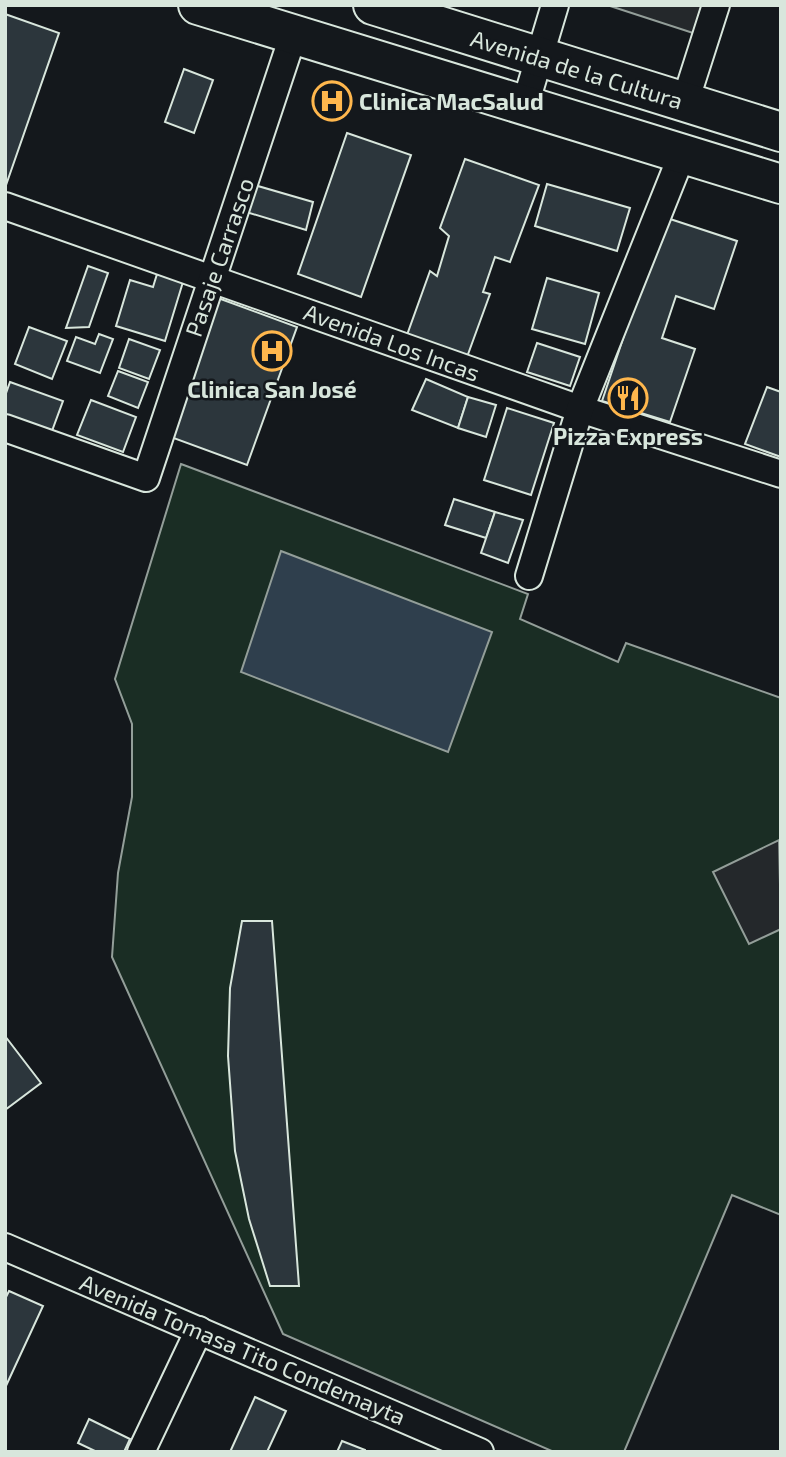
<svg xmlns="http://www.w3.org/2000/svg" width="786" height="1457" viewBox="0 0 786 1457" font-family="'Exo 2',sans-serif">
<rect width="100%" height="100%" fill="#14181c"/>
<path fill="#1a2d24" stroke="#939e99" stroke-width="2" d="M181 464 528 594 520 619 618 662 626 643 781 698V1215L732 1195 624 1452H554L283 1334 112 957 118 873 132 797V724L115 679Z"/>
<g fill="#24282b" stroke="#939e99" stroke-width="2">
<path d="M607 5H702L693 33Z"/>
<path d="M779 840 781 929 749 944 713 872Z"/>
</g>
<path fill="#2f3f4d" stroke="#939e99" stroke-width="2" d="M281 551 492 632 448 752 241 672Z"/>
<g fill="#2c363c" stroke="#d8e6dc" stroke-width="2">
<path d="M5 14 59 33 5 188Z"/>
<path d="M184 69 213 80 194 133 165 122Z"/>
<path d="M347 133 411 155 361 297 298 274Z"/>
<path d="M465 159 539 185 510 262 495 257 483 292 490 294 467 357 407 335 430 271 437 276 449 236 440 228Z"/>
<path d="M251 184 313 202 306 230 243 211Z"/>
<path d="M547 184 630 208 617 251 535 226Z"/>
<path d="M664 217 737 241 714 309 676 296 662 338 695 349 670 422 602 401Z"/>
<path d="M88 266 108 273 89 327 66 328Z"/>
<path d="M157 274 183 282 165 341 116 326 130 280 153 287Z"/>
<path d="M547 278 599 293 585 344 532 329Z"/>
<path d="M218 298 297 327 247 465 168 436Z"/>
<path d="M29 327 67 341 52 379 15 364Z"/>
<path d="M99 334 113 339 100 373 67 361 76 337 95 344Z"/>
<path d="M129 339 160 350 149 379 119 368Z"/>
<path d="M537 343 580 357 570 386 527 372Z"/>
<path d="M118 371 148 382 138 408 108 396Z"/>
<path d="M426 379 468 397 458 428 412 410Z"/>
<path d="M10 382 63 401 49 439 5 424V396Z"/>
<path d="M767 387 781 392V457L745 444Z"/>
<path d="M468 397 496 405 486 437 458 428Z"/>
<path d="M91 400 136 417 123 452 77 435Z"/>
<path d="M507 408 554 423 531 495 484 480Z"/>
<path d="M454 499 495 512 486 538 445 525Z"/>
<path d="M495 512 523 520 508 563 481 553Z"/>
<path d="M242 921H272L299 1286H270L249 1219 235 1151 228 1056 230 988Z"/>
<path d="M5 1036 41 1083 5 1110Z"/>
<path d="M9 1291 43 1306 5 1388V1299Z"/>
<path d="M255 1397 286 1411 267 1452H230Z"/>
<path d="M89 1419 130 1439 124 1452H97L78 1443Z"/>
<path d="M342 1441 365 1450V1452H337Z"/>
</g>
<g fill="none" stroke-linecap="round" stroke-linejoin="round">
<g stroke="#d8e6dc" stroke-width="30">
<g id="minor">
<path d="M685 102 716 5"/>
<path d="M525 105 555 5"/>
<path d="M5 206 580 409 781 474"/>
<path d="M5 428 146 478 293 36"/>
<path d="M529 576 580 409 683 152"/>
<path d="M5 1247 480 1452"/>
<path d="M141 1452 199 1330"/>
</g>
</g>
<g stroke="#d8e6dc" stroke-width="42">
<g id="highway">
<path d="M198 5 781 184"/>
<path d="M373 5 781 132"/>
</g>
</g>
<use href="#minor" stroke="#14181c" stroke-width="26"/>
<use href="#highway" stroke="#14181c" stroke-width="38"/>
</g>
<defs>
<g id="hospital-ring" transform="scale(2.0125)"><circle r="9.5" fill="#14181c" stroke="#ffb74d" stroke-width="1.5"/><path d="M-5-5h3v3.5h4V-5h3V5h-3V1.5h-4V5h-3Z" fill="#ffb74d"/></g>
<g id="restaurant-ring" transform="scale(2.0125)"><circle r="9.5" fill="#14181c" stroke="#ffb74d" stroke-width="1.5"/><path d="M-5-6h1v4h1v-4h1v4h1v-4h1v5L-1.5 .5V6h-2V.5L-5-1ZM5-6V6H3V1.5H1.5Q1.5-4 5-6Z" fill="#ffb74d"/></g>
</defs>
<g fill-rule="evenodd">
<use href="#hospital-ring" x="332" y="101"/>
<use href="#hospital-ring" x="272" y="351"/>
<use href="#restaurant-ring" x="628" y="398"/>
</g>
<g text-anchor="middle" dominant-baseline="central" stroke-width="5" stroke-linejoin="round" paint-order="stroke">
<g font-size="23" fill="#d8e6dc" stroke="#14181c">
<text transform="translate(577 69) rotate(17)">Avenida de la Cultura</text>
<text transform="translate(219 257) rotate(-71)">Pasaje Carrasco</text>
<text transform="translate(392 342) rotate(20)">Avenida Los Incas</text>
<text transform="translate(243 1349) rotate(23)">Avenida Tomasa Tito Condemayta</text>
</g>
<g font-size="23" font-weight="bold" fill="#d8e6dc" stroke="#14181c">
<text x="359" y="101" text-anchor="start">Clinica MacSalud</text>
<text x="272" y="389">Clinica San José</text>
<text x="628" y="436">Pizza Express</text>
</g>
</g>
<rect width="786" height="1457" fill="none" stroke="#d8e6dc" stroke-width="14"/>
</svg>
